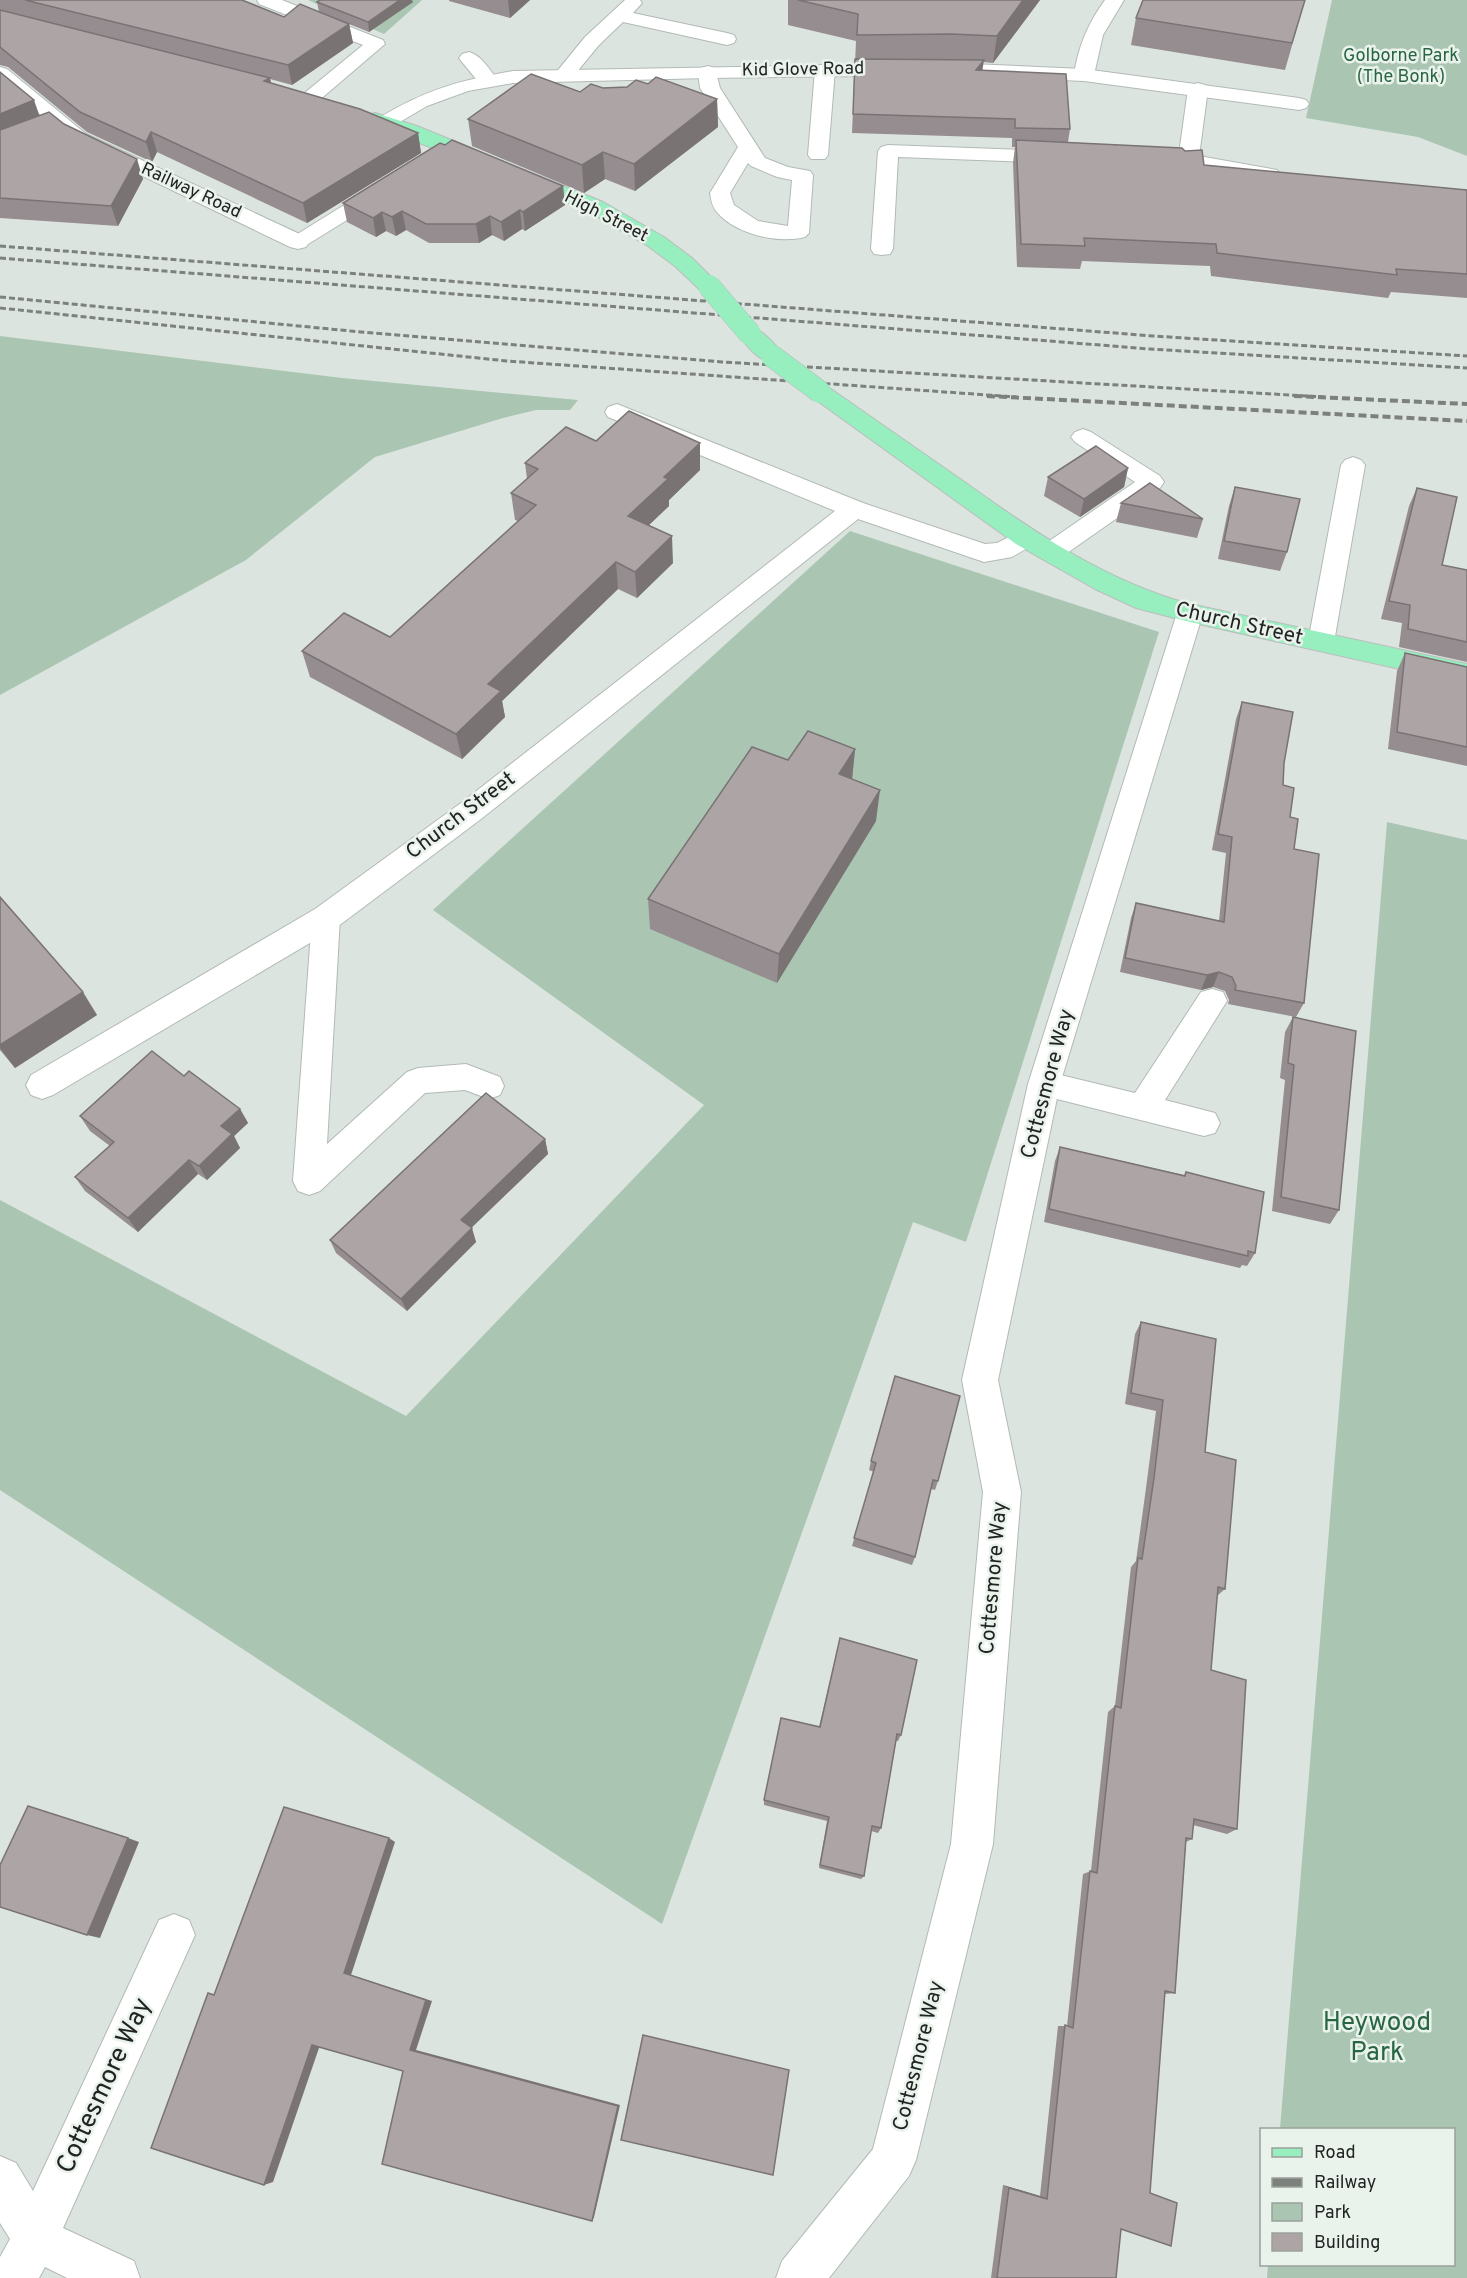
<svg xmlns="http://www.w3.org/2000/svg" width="1467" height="2278" viewBox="0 0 1467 2278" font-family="Overpass,sans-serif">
<rect width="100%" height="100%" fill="#dce4df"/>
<g fill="#aac6b3">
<path d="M308 0H422L384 34Z"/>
<path d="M1332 0H1467V156L1418 137 1306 118Z"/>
<path d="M0 336 342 378 578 400 570 410H536L503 418 375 457 246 560 0 695Z"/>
<path d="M850 531 1159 632 966 1242 913 1222 662 1924 0 1490V1200L406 1416 704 1105 433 910Z"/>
<path d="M1387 822 1467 840V2278H1267L1268 2265 1454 2264V2130L1280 2129Z"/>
</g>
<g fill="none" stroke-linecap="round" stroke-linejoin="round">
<g stroke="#b2bab5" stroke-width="2">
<g id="service">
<path d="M257 0H282L383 40 385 44 316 103H302L299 99 302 95 363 45 259 4Z"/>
<path d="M625 0H640L642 3 633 13 727 33 734 35 736 39 734 43 727 45 623 22 599 45 571 79H557L554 75 585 37Z"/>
<path d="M1105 0H1124L1103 35 1094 75 1091 79H1077L1074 75C1078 47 1088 23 1105 0Z"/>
<path d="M469 52C481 55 491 71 498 81L495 85H481L462 62 459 58 462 54Z"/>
<path d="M825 64 832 66 835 70 828 155 825 159H811L808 155 815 70 818 66Z"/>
<path d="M708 66 715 68 720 88 765 158 788 167 810 171 813 175 809 233 805 237C778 244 734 234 716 211 712 206 711 199 710 193L738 147 700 88 698 72 701 68ZM748 163 751 166 777 177 792 180 788 226 758 221 734 205 730 193Z"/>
<path d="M1198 83 1205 85 1208 89 1199 156 1277 170 1280 174 1277 178 1270 180 1197 168 1194 172H1180L1177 166 1155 164 1152 160 1155 156 1179 154 1188 89 1191 85Z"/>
<path d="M888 145 1056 151 1063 153 1066 157 1063 161 1056 163 898 157 893 249 890 254 882 255 874 254 871 249 878 151 881 147Z"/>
<path d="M382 184 389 186 392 190 389 194 305 246 298 248 291 246 287 242 291 238 375 186Z"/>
<path d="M1083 429 1091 432 1160 476 1164 482 1160 488 1060 558 1051 560 1042 558 1039 552 1042 546 1135 482 1075 442 1071 437 1075 432Z"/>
<path d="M1353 457 1361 460 1365 465 1334 642 1330 648 1321 651 1312 648 1308 642 1341 465 1345 460Z"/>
<path d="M326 906 336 910 340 918 327 1144 407 1072 418 1068 466 1064 500 1077 504 1086 500 1095 489 1099 465 1090 425 1093 320 1191 309 1195 298 1191 293 1181 312 918 316 910Z"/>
<path d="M1212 989 1223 992 1227 1001 1165 1100 1215 1113 1220 1123 1215 1133 1204 1136 1033 1093 1029 1084 1033 1075 1044 1071 1135 1093 1201 992Z"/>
</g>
</g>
<g stroke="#b2bab5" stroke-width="2">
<g id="minor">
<path d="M949 63 1084 69 1299 98 1306 100 1309 104 1306 108 1299 110 1084 81 949 75 708 78 513 83 468 91 427 106 393 126 386 128 379 126 376 122 379 118C425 90 460 80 513 71Z"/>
<path d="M0 67 7 69 86 134 306 237 309 242 306 247 298 249 290 247 72 142 0 83Z"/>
<path d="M617 404 863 503 985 544 997 543 1025 529 1034 532 1038 538 1034 544 1012 557 984 562 858 519 481 819 337 927 53 1095 42 1099 31 1095 26 1085 31 1075 315 909 461 803 835 511 608 417 605 412 608 407Z"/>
<path d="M1190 604 1199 606 1203 613 1060 1084 998 1380 1021 1492 993 1844 916 2160 909 2176 829 2278H776L782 2261 873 2149 951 1844 983 1492 962 1380 1028 1084 1177 613 1181 606Z"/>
<path d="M174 1914 189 1920 195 1935 63 2228 134 2261 140 2278H67L45 2267 39 2278H0V2257L10 2239 0 2223V2156L16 2163 33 2191 159 1920Z"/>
</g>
</g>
<g stroke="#bcbdbd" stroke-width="2">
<g id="primary">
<path d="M375 113 417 126 603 202 664 237 692 258 720 286 717 291 709 293 701 291 676 267 648 246 587 211 522 183 368 123 365 119 368 115Z"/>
<path d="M750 327C763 330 776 345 784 356L780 361C762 366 748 348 738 334L742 329Z"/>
<path d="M820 384 828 387C873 418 918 450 963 481 1034 532 1105 581 1190 604L1467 664V684L1190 622 1136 608 1095 589 1016 544 812 397 808 392 812 387Z"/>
</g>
</g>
<use href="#service" fill="#fff" fill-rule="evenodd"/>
<use href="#minor" fill="#fff" fill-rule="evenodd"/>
<use href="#primary" fill="#97eebe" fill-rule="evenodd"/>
<g stroke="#7c817e" stroke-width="3" stroke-dasharray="6 3" stroke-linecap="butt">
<path d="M0 246 1153 336 1467 356"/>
<path d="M0 258 1150 349 1467 368"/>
<path d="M0 297 361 332 722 362 1324 397"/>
<path d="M0 308 507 361 1016 397"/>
</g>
<g stroke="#7c817e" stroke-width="4" stroke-dasharray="8 4" stroke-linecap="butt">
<path d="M987 396 1467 421"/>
<path d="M1294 396 1467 404"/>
</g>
<g stroke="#bcbdbd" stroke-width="23" stroke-linecap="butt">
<g id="primary-bridge">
<path d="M709 286 750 334"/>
<path d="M772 356 820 392"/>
</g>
</g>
<use href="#primary-bridge" stroke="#97eebe" stroke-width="22"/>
</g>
<g fill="#958d8f">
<path d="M0 0H242L284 17 319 12 317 2H413L369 32 349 24 353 43 292 85 270 79 271 83 418 133 421 153 307 223 157 152 152 162 87 132 8 67 0 65Z"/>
<path d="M449 0H530L510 18 449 1Z"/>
<path d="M788 0H1040L993 63 983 62 982 71 1070 129 1068 142 1185 151 1204 165 1467 190V298L1391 292 1388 298 1211 276 1210 266 1082 261 1080 269 1017 267 1013 163 1015 147H1012V138L852 133 856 41 788 25Z"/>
<path d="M1305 0 1285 70 1131 45 1136 18Z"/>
<path d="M0 72 40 115 64 124 143 179 118 226 0 218Z"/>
<path d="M648 84 717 99 718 127 635 191 605 179 584 193 472 146 468 119 580 92 603 88 627 87Z"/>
<path d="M563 186 565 205 525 231 522 229 504 241 492 235 479 243H429L406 230 396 236 386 231 376 237 347 222 343 203Z"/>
<path d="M596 441 700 443V470L669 500V506L649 525 673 563 637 598 618 589 502 701 505 717 462 759 310 677 302 651 390 637 518 521 515 520 511 493 527 479 525 463Z"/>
<path d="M1128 468 1124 487 1080 517 1044 496 1048 477Z"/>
<path d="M1235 487 1287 552 1280 571 1218 559 1229 506Z"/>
<path d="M1417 488 1442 565 1467 570V662L1399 647 1402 623 1381 619 1409 506Z"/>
<path d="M1121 503 1203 519 1197 538 1116 522Z"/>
<path d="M1405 653 1467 667V766L1388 749 1397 671Z"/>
<path d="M1242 702 1284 763 1283 785 1290 817 1294 849 1304 1003 1296 1017 1228 1004 1229 1000 1225 991 1213 987 1201 990 1120 972 1131 918 1136 903 1219 921 1226 853 1212 850 1236 719Z"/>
<path d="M855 749 852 779 876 821 777 983 650 929 648 899 788 760Z"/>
<path d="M0 897 97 1015 15 1068 0 1050Z"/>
<path d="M1293 1017 1339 1210 1330 1224 1272 1211 1285 1080 1280 1078 1285 1032Z"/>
<path d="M184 1076 240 1109 248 1123 234 1136 240 1148 207 1180 198 1174 138 1232 85 1191 75 1177 110 1146 90 1131 80 1116Z"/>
<path d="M545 1139 548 1154 471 1228 476 1242 407 1311 336 1253 330 1240Z"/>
<path d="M1060 1147 1184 1175 1186 1172 1255 1253 1247 1266 1242 1265 1240 1268 1044 1222 1055 1161Z"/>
<path d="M1141 1322 1205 1452 1225 1589 1217 1596 1211 1670 1237 1829 1227 1834 1193 1825 1192 1839 1186 1842 1175 1993 1165 1994 1121 2229 1116 2278H991L1003 2185 1040 2196 1058 2026H1067L1083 1874 1091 1871 1108 1712 1115 1706 1131 1567 1136 1561 1146 1488 1156 1411 1125 1404 1135 1334Z"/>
<path d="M871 1461 938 1481 935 1490 931 1489 915 1557 912 1565 852 1546 874 1472 869 1470Z"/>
<path d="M840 1638 901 1735 898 1741H896L881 1828 878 1833 871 1831 864 1876 861 1879 819 1868 827 1821 764 1805V1800L819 1727Z"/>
</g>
<g fill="#797374">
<path d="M400 0H412L413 2 369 32 368 22Z"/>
<path d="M508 0H530L510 18Z"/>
<path d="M1023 0H1040L993 63 997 36Z"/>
<path d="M349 24 353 43 292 85 288 65Z"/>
<path d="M984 60 981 79 976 70Z"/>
<path d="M270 78 274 98 264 81Z"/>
<path d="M717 99 718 127 635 191 634 164Z"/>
<path d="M34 100 41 120 0 137V114Z"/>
<path d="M151 132 157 152 152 162 146 142Z"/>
<path d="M418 133 421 153 307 223 303 203Z"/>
<path d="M603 152 605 179 584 193 582 165Z"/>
<path d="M137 159 143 179 118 226 111 206Z"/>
<path d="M563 186 565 205 525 231 523 212Z"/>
<path d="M520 210 522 229 504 241 501 222Z"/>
<path d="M402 211 406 230 396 236 392 217Z"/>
<path d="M382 212 386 231 376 237 373 218Z"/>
<path d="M490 216 492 235 479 243 476 224Z"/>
<path d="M700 443V470L669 500V506L630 543 628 516 664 477Z"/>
<path d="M1128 468 1124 487 1080 517 1084 499Z"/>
<path d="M672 536 673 563 637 598 635 572Z"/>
<path d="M616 562 618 589 502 701 505 717 462 759 456 734 488 684Z"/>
<path d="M855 749 852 780 839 774Z"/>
<path d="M880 790 876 821 777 983 779 954Z"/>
<path d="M1219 972 1213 987 1201 990 1207 975Z"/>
<path d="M83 992 97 1015 15 1068 0 1048V1045Z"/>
<path d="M240 1109 248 1123 234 1136 240 1148 207 1180 199 1166 221 1126Z"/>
<path d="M545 1139 548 1154 466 1233 461 1220Z"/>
<path d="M189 1160 198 1174 138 1232 128 1218Z"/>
<path d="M472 1228 476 1242 407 1311 401 1299Z"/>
<path d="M128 1838 139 1842 100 1938 87 1935Z"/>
<path d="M389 1838 395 1842 351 1975 432 2001 416 2050 620 2105 594 2217 592 2221 410 2050 344 1973Z"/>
<path d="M312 2045H320L273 2182 264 2185Z"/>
<path d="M1003 2185 1040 2196 1047 2199 1009 2188Z"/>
</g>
<g fill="#ada4a6" stroke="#797374" stroke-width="1.5">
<path d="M25 0H242L284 17 300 4 349 24 288 65Z"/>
<path d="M320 0H400L368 22 317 2Z"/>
<path d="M798 0H1023L997 36 952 34 857 35 858 14Z"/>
<path d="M1143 0H1305L1292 43 1136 18Z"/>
<path d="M0 10 270 78 264 81 360 109 418 133 303 203 151 132 146 142 80 112 0 47Z"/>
<path d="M855 59 984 60 976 70 1066 74 1070 129 1015 128V119L853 114Z"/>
<path d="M0 72 34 100 0 114Z"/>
<path d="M531 74 580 92 591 84 603 88 627 87 636 80 648 84 656 77 717 99 634 164 603 152 582 165 468 119Z"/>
<path d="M49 112 64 124 137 159 111 206 0 198V130Z"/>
<path d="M452 140 563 186 523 212 520 210 501 222 490 216 476 224H426L402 211 392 217 382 212 373 218 343 203 440 143 445 145Z"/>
<path d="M1016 140 1182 148 1185 151 1202 150 1204 165 1467 190V274L1396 269 1397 275 1217 253 1216 244 1084 238 1085 246 1021 244Z"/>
<path d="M629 411 700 443 664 477 668 479 628 516 672 536 635 572 616 562 488 684 501 691 456 734 302 651 344 613 390 637 536 505 511 493 538 469 525 463 566 427 596 441Z"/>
<path d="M1096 446 1128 468 1084 499 1048 477Z"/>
<path d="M1150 483 1203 519 1121 503Z"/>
<path d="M1235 487 1300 499 1287 552 1224 541Z"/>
<path d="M1417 488 1457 497 1442 565 1467 570V642L1408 629 1410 605 1389 601Z"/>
<path d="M1405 653 1467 667V747L1397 732Z"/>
<path d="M1242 702 1293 712 1284 763 1283 785 1294 788 1290 817 1298 819 1294 849 1319 854 1304 1003 1235 990 1236 986 1232 977 1219 972 1207 975 1125 958 1136 903 1224 922 1232 837 1218 834Z"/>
<path d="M808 731 855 749 839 774 880 790 779 954 648 899 752 747 788 760Z"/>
<path d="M0 897 83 992 0 1045Z"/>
<path d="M1293 1017 1356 1031 1339 1210 1281 1197 1294 1065 1288 1063Z"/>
<path d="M152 1051 184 1076 189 1071 240 1109 221 1126 232 1134 199 1166 189 1160 128 1218 75 1177 114 1142 80 1116Z"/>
<path d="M486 1093 545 1139 461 1220 472 1228 401 1299 330 1240Z"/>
<path d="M1060 1147 1185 1176 1186 1172 1264 1192 1255 1253 1248 1251V1256L1049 1209Z"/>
<path d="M1141 1322 1216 1339 1205 1452 1236 1460 1225 1589 1218 1587 1211 1670 1246 1680 1237 1829 1194 1819 1192 1839 1186 1838 1175 1993 1165 1991 1150 2193 1177 2203 1171 2246 1121 2229 1116 2278H997L1009 2188 1047 2199 1065 2025 1073 2028 1090 1871 1097 1873 1115 1706 1121 1708 1138 1558 1142 1559 1154 1478 1163 1400 1131 1393Z"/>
<path d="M895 1376 960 1396 938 1481 933 1480 915 1557 854 1538 876 1463 871 1461Z"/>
<path d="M840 1638 917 1660 901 1735 897 1734 881 1828 872 1826 864 1876 820 1865 829 1817 764 1800 781 1718 820 1727Z"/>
<path d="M28 1806 128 1838 87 1935 0 1907V1865Z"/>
<path d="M284 1807 389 1838 344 1973 426 2000 410 2050 618 2106 592 2221 382 2164 403 2071 312 2045 264 2185 151 2148 208 1993 214 1995Z"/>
<path d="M643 2035 789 2070 773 2175 621 2140Z"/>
</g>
<g text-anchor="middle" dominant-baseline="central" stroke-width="5" stroke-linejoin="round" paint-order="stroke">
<g font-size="18" fill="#286542" stroke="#eaf2ec">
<text x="1401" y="56">Golborne Park<tspan x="1401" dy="21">(The Bonk)</tspan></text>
</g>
<g font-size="18" fill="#212422" stroke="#eaf2ec">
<text transform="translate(803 70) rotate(-1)">Kid Glove Road</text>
<text transform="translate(191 191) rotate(25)">Railway Road</text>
<text transform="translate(606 217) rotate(27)">High Street</text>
</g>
<g font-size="21" fill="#212422" stroke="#eaf2ec">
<text transform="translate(1239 624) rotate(13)">Church Street</text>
<text transform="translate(461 816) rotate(-37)">Church Street</text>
<text transform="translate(1048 1084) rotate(-75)">Cottesmore Way</text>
<text transform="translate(994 1578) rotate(-85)">Cottesmore Way</text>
<text transform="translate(919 2056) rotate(-76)">Cottesmore Way</text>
</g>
<g font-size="26" fill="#286542" stroke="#eaf2ec">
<text x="1377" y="2023">Heywood<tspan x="1377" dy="30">Park</tspan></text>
</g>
<g font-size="26" fill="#212422" stroke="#eaf2ec">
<text transform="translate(105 2086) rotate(-65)">Cottesmore Way</text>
</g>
</g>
<rect x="1260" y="2128" width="195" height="138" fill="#eaf2ec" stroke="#9aa09b" stroke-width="1.5"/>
<rect x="1272" y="2148" width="30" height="9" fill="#97eebe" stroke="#9aa09b" stroke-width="1.5"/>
<text x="1314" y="2158" font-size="18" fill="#212422">Road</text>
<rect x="1272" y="2178" width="30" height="9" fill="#7c817e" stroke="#9aa09b" stroke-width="1.5"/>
<text x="1314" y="2188" font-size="18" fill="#212422">Railway</text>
<rect x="1272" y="2203" width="30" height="18" fill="#aac6b3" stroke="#9aa09b" stroke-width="1.5"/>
<text x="1314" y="2218" font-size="18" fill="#212422">Park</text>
<rect x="1272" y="2233" width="30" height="18" fill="#ada4a6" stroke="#9aa09b" stroke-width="1.5"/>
<text x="1314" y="2248" font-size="18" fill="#212422">Building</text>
</svg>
